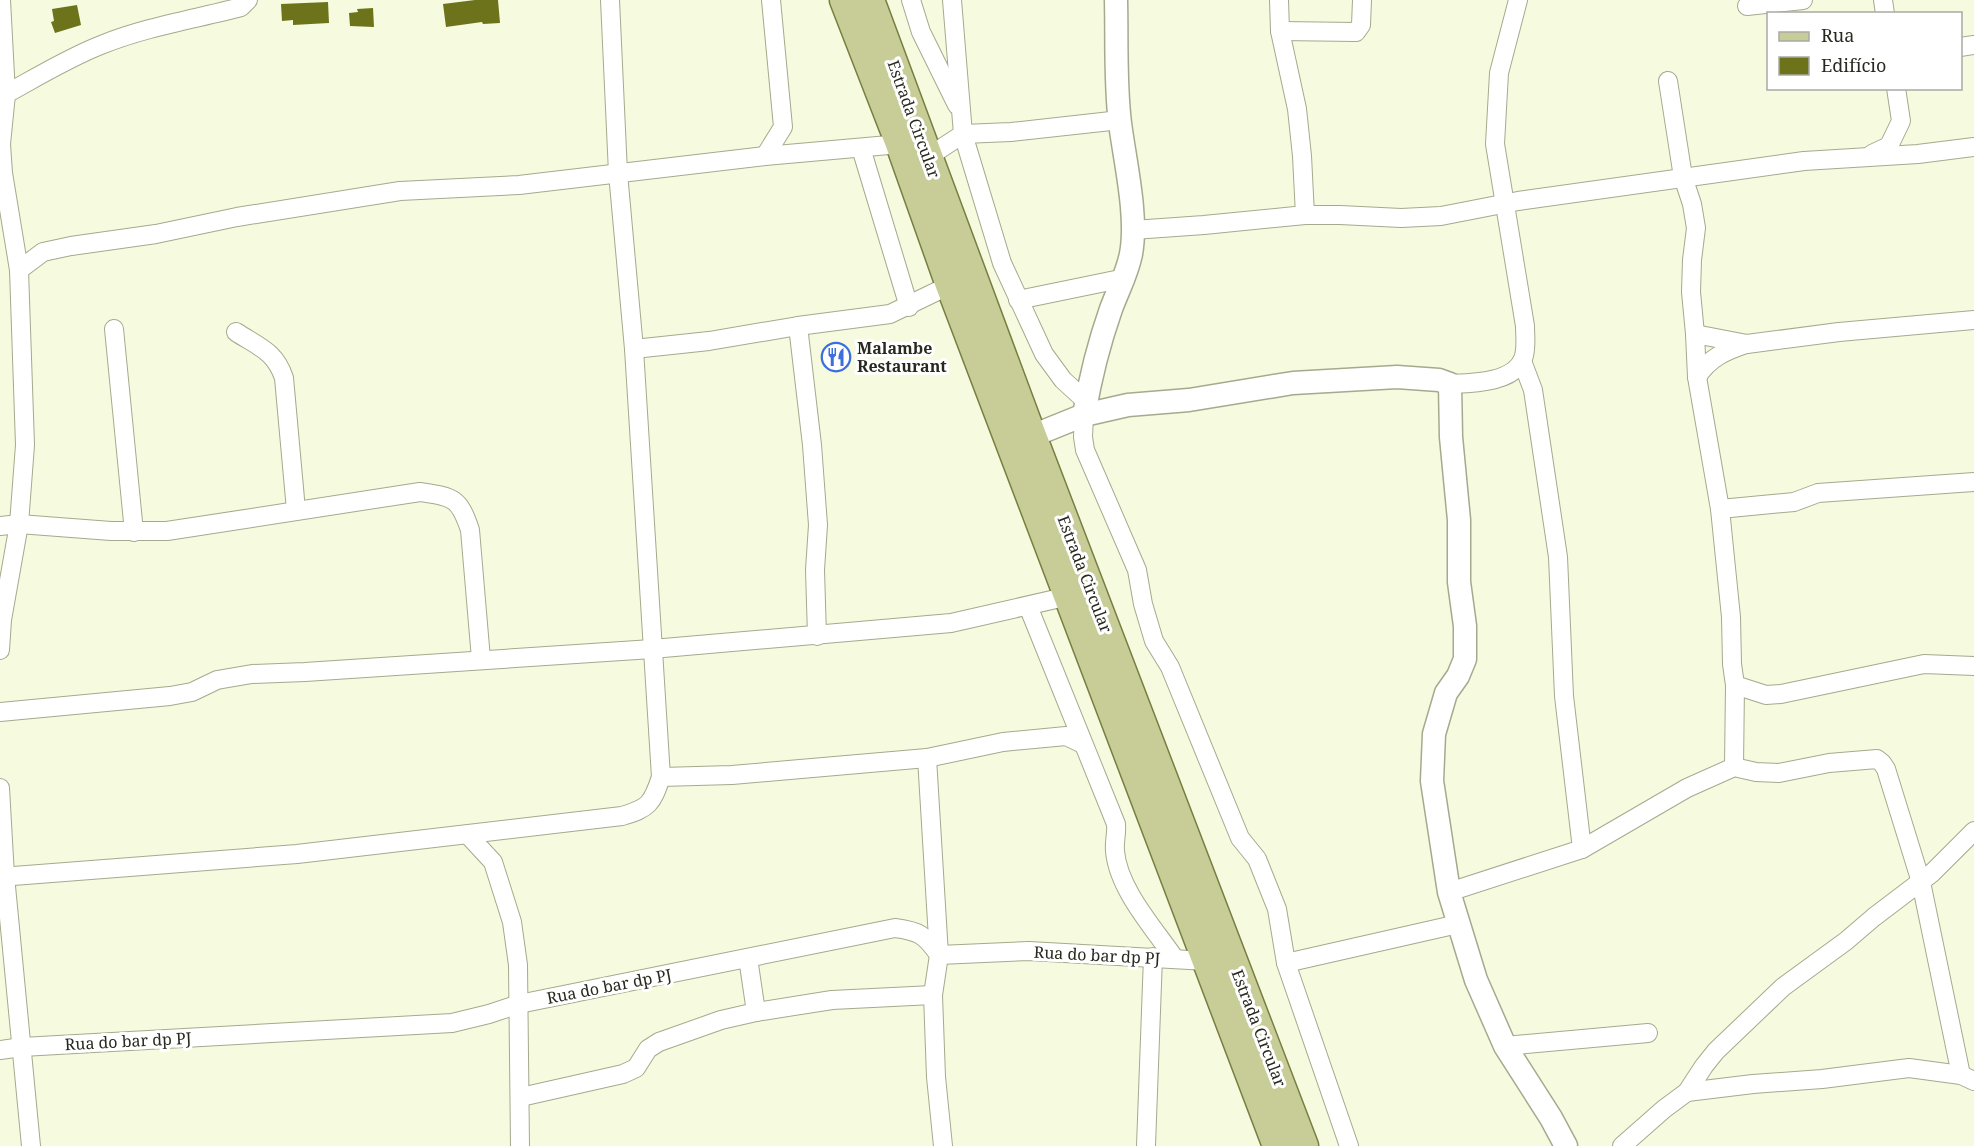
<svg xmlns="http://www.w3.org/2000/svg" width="1974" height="1146" viewBox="0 0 1974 1146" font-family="'Noto Serif',serif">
<rect width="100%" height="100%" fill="#f6fade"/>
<g fill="#6d731b">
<path d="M475 0H498L500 23 483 24 482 22 446 27 443 4Z"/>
<path d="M328 2 329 23 293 25V20L282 21 281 4Z"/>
<path d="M77 5 81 25 55 33 51 22 54 21 52 9Z"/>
<path d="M373 8 374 27 350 26 349 13 358 12 357 9Z"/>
</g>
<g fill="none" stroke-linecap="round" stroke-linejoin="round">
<g stroke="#a6a98e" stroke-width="20">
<g id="minor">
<path d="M911 0 921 32 957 105"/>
<path d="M952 0 963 134 1002 263 1044 354 1063 380 1087 402"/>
<path d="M1279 0 1280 31 1297 109 1302 156 1305 215"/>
<path d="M1883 0 1885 14"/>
<path d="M1747 6 1803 0"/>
<path d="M1280 31 1356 32 1361 25 1362 0"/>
<path d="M1960 47 1974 45"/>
<path d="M1668 81 1683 177 1692 204 1696 228 1692 260 1691 292 1695 334"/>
<path d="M0 100 6 94C37 77 68 58 101 45 145 27 195 19 241 7L248 0"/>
<path d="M861 148 909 307"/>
<path d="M1872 154 1889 146 1901 121 1896 88"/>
<path d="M765 156 783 127 771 0"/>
<path d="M928 157 963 134 1011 132 1120 120"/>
<path d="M1133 230 1204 225 1305 215H1340L1401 218 1441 216 1518 201 1804 161 1918 154 1974 147"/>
<path d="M19 270 43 252 71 246 156 234 237 217 400 191 519 185 765 156 900 144"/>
<path d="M1018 300 1125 278"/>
<path d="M1974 320 1839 332 1747 344 1695 334 1697 377 1720 509 1731 617 1732 664 1735 685 1766 695 1781 694 1924 664 1974 666"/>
<path d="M798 326 812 445 818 525 815 570 817 636"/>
<path d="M114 329 134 532"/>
<path d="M236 332C259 347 275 351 284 378L296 510"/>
<path d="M634 349 709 341 798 326 890 314 950 285"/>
<path d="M1522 361 1533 390 1558 557 1564 696 1582 849"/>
<path d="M1697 377C1709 358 1725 351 1746 344"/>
<path d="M1450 384C1472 383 1513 383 1523 359 1527 349 1525 337 1525 326L1495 144 1499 73 1518 0"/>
<path d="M1084 415 1083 437 1085 450 1137 570 1143 604 1154 641 1170 667 1240 838 1257 859 1277 909 1286 963 1349 1146"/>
<path d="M1720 509 1794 502 1818 493 1974 482"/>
<path d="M0 526 19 524 111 531H167L420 492C453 497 459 497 470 530L481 659"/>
<path d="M1028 606 1116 824C1117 833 1114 842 1115 851 1118 889 1154 928 1175 959"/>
<path d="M0 650 2 620 19 524 25 445 19 270 3 173 1 144 6 94 1 0"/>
<path d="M0 712 170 696 192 692 217 680 252 674 305 672 652 649 951 623 1069 596"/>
<path d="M927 758 939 955 933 995 936 1077 943 1146"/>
<path d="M1734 767 1735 685"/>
<path d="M661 777 732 775 927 758 1003 742 1066 736 1083 744"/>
<path d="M0 788 5 876 31 1146"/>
<path d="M468 835 493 862 512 922 518 965 520 1146"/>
<path d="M0 877 297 854 622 816C649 808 652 804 661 777L634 349 618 173 610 0"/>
<path d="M1449 892 1582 849 1687 788 1734 767 1756 772 1779 773 1829 763 1877 759 1882 763 1886 769 1921 882 1961 1075"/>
<path d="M748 958 756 1012"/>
<path d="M1286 963 1458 924"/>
<path d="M1505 1046 1648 1033"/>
<path d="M0 1050 22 1047 452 1023 489 1014 519 1004 895 928C919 931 925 935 939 955L1029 951 1207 961"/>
<path d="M1687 1092 1753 1084 1822 1079 1909 1068 1961 1075 1974 1081"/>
<path d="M521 1097 623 1074 636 1068 648 1049 659 1042 721 1020 756 1012 832 1000 933 995"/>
<path d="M1146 1146 1153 957"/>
<path d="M1622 1146 1664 1109 1687 1092 1704 1066 1716 1051 1783 987 1846 941 1874 917 1932 873 1974 831"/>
</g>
</g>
<g stroke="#a6a98e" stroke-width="25">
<g id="tertiary">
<path d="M1084 415C1090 379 1099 343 1111 309 1118 290 1127 274 1131 254 1138 216 1125 162 1120 123 1115 83 1117 40 1116 0"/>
<path d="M1032 436 1084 415 1128 405 1189 400 1293 383 1397 377 1439 380 1450 384 1451 437 1459 520V582L1465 626V659L1458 676 1446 693 1434 734 1432 781 1449 892 1476 980 1505 1046 1551 1118 1566 1146"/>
</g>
</g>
<g stroke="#787e41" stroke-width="31">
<g id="primary">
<path d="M844 0 900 144 950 285 1277 1146"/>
<path d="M870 0 1032 436 1304 1146"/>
</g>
</g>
<use href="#minor" stroke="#fff" stroke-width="18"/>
<use href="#tertiary" stroke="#fff" stroke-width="22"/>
<use href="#primary" stroke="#c8cd98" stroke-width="28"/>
</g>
<defs>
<g id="restaurant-ring" transform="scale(1.5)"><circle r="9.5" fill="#fff" stroke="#3c6ede" stroke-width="1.5"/><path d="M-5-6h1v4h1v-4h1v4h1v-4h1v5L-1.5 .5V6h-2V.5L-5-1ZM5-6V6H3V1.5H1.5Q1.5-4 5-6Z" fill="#3c6ede"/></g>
</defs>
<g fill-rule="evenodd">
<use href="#restaurant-ring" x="836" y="357"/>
</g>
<g text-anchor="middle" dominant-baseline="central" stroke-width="6" stroke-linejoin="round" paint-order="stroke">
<g font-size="16" fill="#282a1f" stroke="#fff">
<text transform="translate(914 119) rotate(70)">Estrada Circular</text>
<text transform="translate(1085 574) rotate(69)">Estrada Circular</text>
<text transform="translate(1097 955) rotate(3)">Rua do bar dp PJ</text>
<text transform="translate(609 986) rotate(-11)">Rua do bar dp PJ</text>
<text transform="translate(1259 1028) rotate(69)">Estrada Circular</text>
<text transform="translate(128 1041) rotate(-3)">Rua do bar dp PJ</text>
</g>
<g font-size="16" font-weight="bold" fill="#282a1f" stroke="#fff" text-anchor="start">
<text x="857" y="348">Malambe<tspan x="857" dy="18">Restaurant</tspan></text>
</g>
</g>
<rect x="1767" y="12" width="195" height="78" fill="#ffffff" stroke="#a9aaa5" stroke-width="1.5"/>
<rect x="1779" y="32" width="30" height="9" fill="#c8cd98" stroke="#a9aaa5" stroke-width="1.5"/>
<text x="1821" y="42" font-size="18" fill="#282a1f">Rua</text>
<rect x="1779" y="57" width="30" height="18" fill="#6d731b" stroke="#a9aaa5" stroke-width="1.5"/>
<text x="1821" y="72" font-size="18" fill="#282a1f">Edifício</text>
</svg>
